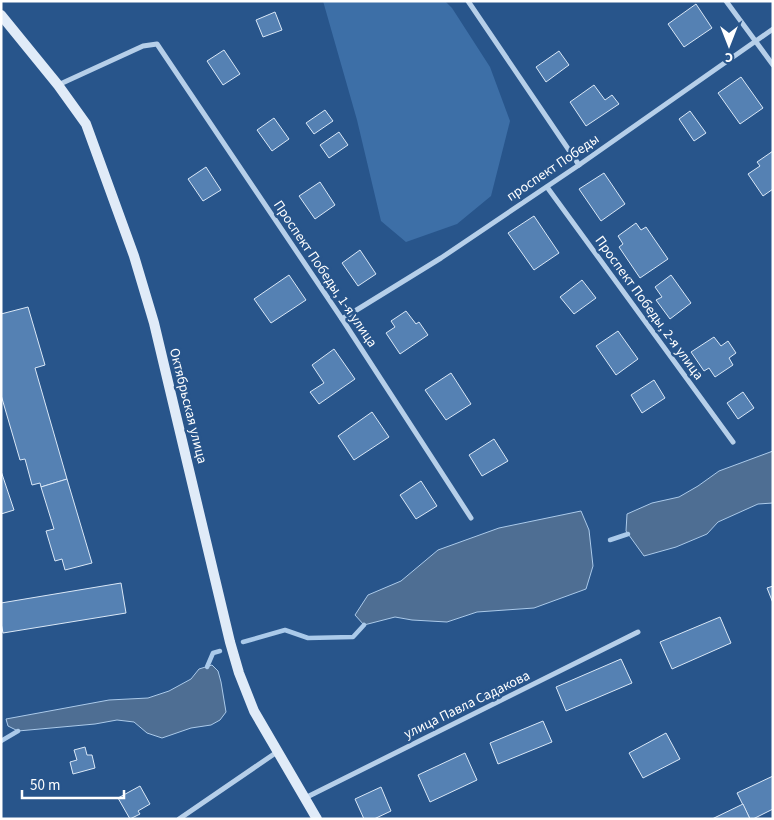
<svg xmlns="http://www.w3.org/2000/svg" width="774" height="820" viewBox="0 0 774 820" font-family="'Source Sans 3',sans-serif">
<rect width="100%" height="100%" fill="#28558b"/>
<path fill="#3d6fa7" d="M323 1H445L452 8 490 67 510 121 491 196 457 224 406 242 381 221 357 120Z"/>
<g fill="#4e6e93" stroke="#abcaea">
<path d="M773 451V503L758 504 718 522 707 534 676 547 644 556 626 531 627 514 652 503 679 497 698 486 719 471Z"/>
<path d="M581 511 589 530 593 566 586 589 534 608 477 612 447 622 412 620 395 617 364 625 355 615 368 595 401 581 438 550 499 528Z"/>
<path d="M212 665 218 671 221 682 226 712 220 720 211 725 191 728 162 738 147 733 134 722 117 720 95 724 18 731 8 726 6 719 109 700 148 698 169 691 191 679 199 669Z"/>
</g>
<g fill="none" stroke-linecap="round" stroke-linejoin="round">
<g stroke="#abcaea" stroke-width="4.5">
<path d="M610 540 628 534"/>
<path d="M243 642 285 630 308 638 353 637 364 625"/>
<path d="M207 667 213 653 220 651"/>
<path d="M1 741 18 731"/>
</g>
</g>
<g fill="#5581b3" stroke="#dae8f7">
<path d="M696 4 712 28 684 47 668 24Z"/>
<path d="M275 12 282 30 263 37 256 20Z"/>
<path d="M224 50 240 74 223 85 207 61Z"/>
<path d="M559 51 569 65 546 82 536 67Z"/>
<path d="M741 77 763 108 740 124 718 93Z"/>
<path d="M594 85 605 100 612 95 619 104 586 126 570 102Z"/>
<path d="M325 110 333 121 314 134 306 123Z"/>
<path d="M690 111 706 133 694 141 679 119Z"/>
<path d="M274 118 289 139 272 151 257 130Z"/>
<path d="M339 132 348 145 329 158 320 145Z"/>
<path d="M773 151V189L763 196 748 174 760 166 757 162Z"/>
<path d="M206 167 221 190 203 201 188 179Z"/>
<path d="M604 173 625 204 601 221 579 189Z"/>
<path d="M320 182 335 205 315 219 299 196Z"/>
<path d="M534 216 559 253 534 270 508 233Z"/>
<path d="M636 223 641 230 646 227 668 259 640 278 619 247 623 244 618 236Z"/>
<path d="M360 250 376 274 358 286 342 263Z"/>
<path d="M289 275 306 300 271 323 254 299Z"/>
<path d="M671 275 691 303 670 319 656 300 662 297 655 287Z"/>
<path d="M582 280 596 298 574 314 560 297Z"/>
<path d="M28 307 45 365 35 368 67 479 41 487 40 483 32 485 25 459 20 460 1 395V314Z"/>
<path d="M406 311 416 324 419 322 428 335 400 354 386 333 395 327 391 321Z"/>
<path d="M618 331 638 359 616 375 596 346Z"/>
<path d="M714 337 721 346 728 341 736 353 729 358 733 365 715 377 709 368 704 371 691 352Z"/>
<path d="M334 349 355 379 319 404 310 392 324 383 312 365Z"/>
<path d="M451 373 471 404 446 420 425 390Z"/>
<path d="M654 380 665 398 642 413 631 395Z"/>
<path d="M743 392 754 408 738 419 727 403Z"/>
<path d="M372 412 389 437 354 460 338 436Z"/>
<path d="M494 439 508 461 482 476 469 455Z"/>
<path d="M1 471 14 510 1 514Z"/>
<path d="M67 479 92 563 65 570 62 559 55 561 46 531 54 529 41 487Z"/>
<path d="M421 481 437 506 416 519 400 495Z"/>
<path d="M121 583 126 613 3 633 1 623V603Z"/>
<path d="M773 586V603L767 588Z"/>
<path d="M720 617 731 643 672 669 660 642Z"/>
<path d="M621 659 632 683 566 711 556 687Z"/>
<path d="M543 721 552 742 498 764 490 743Z"/>
<path d="M666 733 680 759 643 778 629 753Z"/>
<path d="M85 747 87 755H92L95 768 73 774 70 762 77 760 74 750Z"/>
<path d="M465 753 477 780 430 802 418 775Z"/>
<path d="M773 776V809L753 819H750L737 793Z"/>
<path d="M140 786 150 804 138 811 140 814 130 819 118 798Z"/>
<path d="M381 787 391 811 374 819H364L355 799Z"/>
<path d="M743 804 750 819H712Z"/>
</g>
<g fill="none" stroke-linecap="round" stroke-linejoin="round">
<g stroke="#b6cfe9" stroke-width="5">
<path d="M468 1 579 165"/>
<path d="M726 1 773 65"/>
<path d="M58 85 143 46 157 44 342 319 471 518"/>
<path d="M547 187 733 442"/>
<path d="M342 319 441 258 579 165 773 29"/>
<path d="M305 798 638 632"/>
<path d="M179 819 277 752"/>
</g>
<path stroke="#e0ebf8" stroke-width="10" d="M1 15 58 85 86 124 134 256 154 323 230 642 239 673 254 711 317 819"/>
</g>
<g text-anchor="middle" dominant-baseline="central" stroke-width="5" stroke-linejoin="round" paint-order="stroke">
<g font-size="14" fill="#fff" stroke="#28558b">
<text transform="translate(553 168) rotate(-34)">проспект Победы</text>
<text transform="translate(325 274) rotate(56)">Проспект Победы, 1-я улица</text>
<text transform="translate(649 308) rotate(54)">Проспект Победы, 2-я улица</text>
<text transform="translate(188 406) rotate(76)">Октябрьская улица</text>
<text transform="translate(467 705) rotate(-26)">улица Павла Садакова</text>
</g>
</g>
<rect width="774" height="820" fill="none" stroke="#ffffff" stroke-width="5"/>
<g transform="translate(729 45) rotate(180)" stroke="#28558b" stroke-width="4" paint-order="stroke">
<path d="M0-4L9 19L0 12L-9 19Z" fill="#ffffff"/>
<text y="-8" font-size="14" font-weight="bold" text-anchor="middle" fill="#ffffff">С</text>
</g>
<path d="M22 790v8h102v-8" fill="none" stroke="#ffffff" stroke-width="2.5"/>
<text x="30" y="790" font-size="15" fill="#ffffff" stroke="#28558b" stroke-width="4" paint-order="stroke">50 m</text>
</svg>
